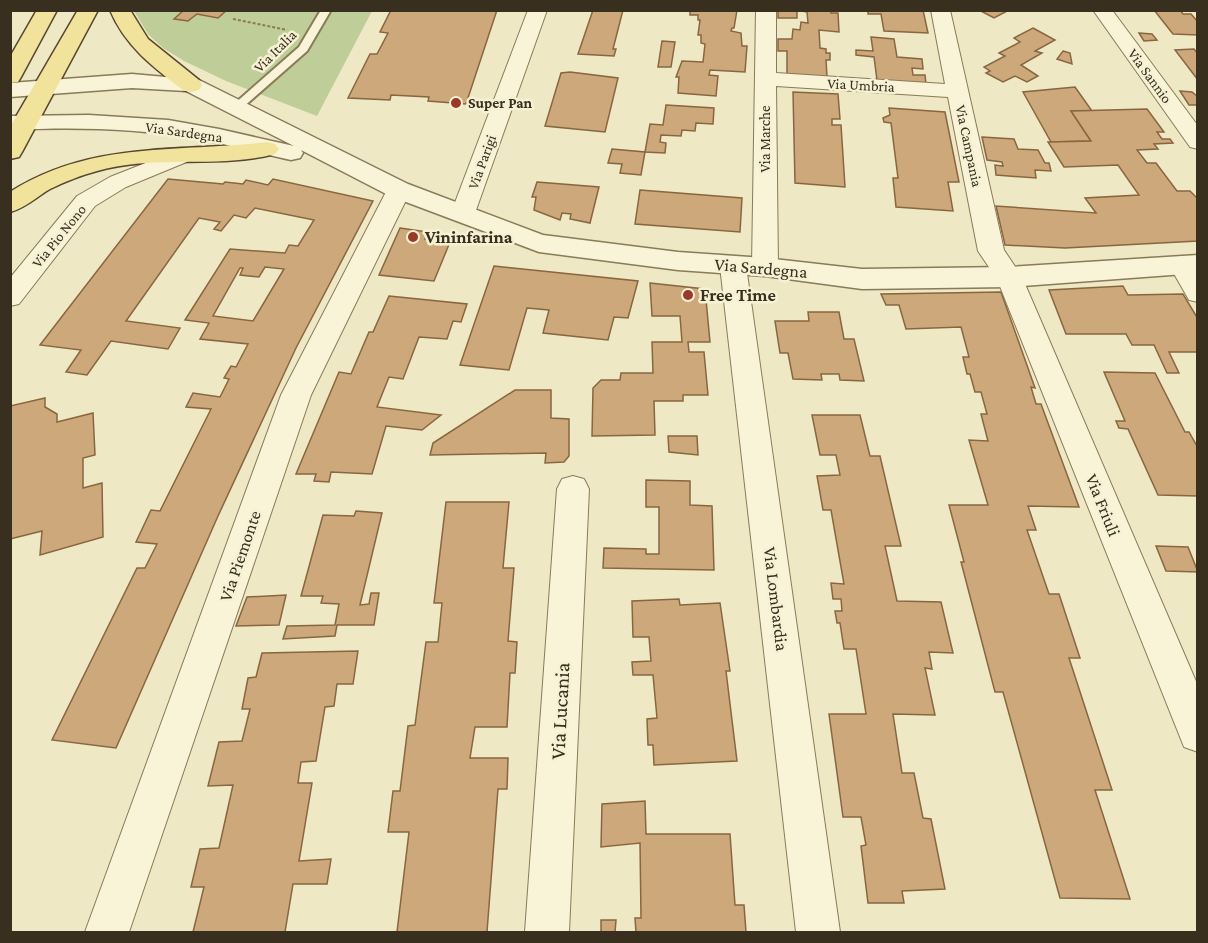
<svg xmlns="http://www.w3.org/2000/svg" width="1208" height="943" viewBox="0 0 1208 943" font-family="'Crimson Pro',serif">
<rect width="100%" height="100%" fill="#eee8c4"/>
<path fill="#bfcd98" d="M134 11H372L317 116 226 81 184 61 163 48 148 34Z"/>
<g fill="#cca87a" stroke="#886740" stroke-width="1.5" fill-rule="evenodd">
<path d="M184 10H227L218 18 197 14 188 21 174 19Z"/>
<path d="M391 10H497L466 104 428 101 429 97 391 95 390 100 348 98 370 54H377L388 33 380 32Z"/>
<path d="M593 10H623L613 49H616L614 56 578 54Z"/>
<path d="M690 10H737L734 28H732L731 31 741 33 742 46H747L745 72 710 70 709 75 718 76 716 96 678 93 679 77H676L682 61 703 62 705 44 701 43V35H698L700 20H698V15H690Z"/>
<path d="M778 10 797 11V18H778Z"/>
<path d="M797 10H831V13H838L839 32 819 30 820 48 826 49V53H830V60H826L827 77 787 74V51H778V39H792L793 29 800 30 801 22 808 23 807 12Z"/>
<path d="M868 10H923L928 33 884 31 881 14H868Z"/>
<path d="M979 10H1009L994 18Z"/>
<path d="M1154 10H1180L1183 14H1191L1198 22V35L1173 34Z"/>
<path d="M1033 28 1055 40 1035 51 1042 53 1021 65 1038 76 1027 82 1015 76 1003 82 986 73 990 71 984 67 1005 56 999 53 1020 42 1014 38Z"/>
<path d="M1139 33 1152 34 1157 40 1144 41Z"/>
<path d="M871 37 894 39 897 57 922 59 923 69 912 68 913 75H925L926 84 877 80 874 57 856 55V50L873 51Z"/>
<path d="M662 41 675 42 671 67H658Z"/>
<path d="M1194 49 1198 54V80L1175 50Z"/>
<path d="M1063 51 1070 53 1072 64 1057 59Z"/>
<path d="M570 72 618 78 605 132 545 126 561 73Z"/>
<path d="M1075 87 1092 111H1071L1091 141 1051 142 1023 92Z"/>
<path d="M1180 91 1192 92 1198 97V105H1189Z"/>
<path d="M793 92 838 94 840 119H832V125H841L845 187 795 183Z"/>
<path d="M666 105 714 108 713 124 696 123 695 131 682 130 681 136 661 135 660 142 666 143 665 153 645 152 650 124 663 125Z"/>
<path d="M889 108 945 112 959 182H948L953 211 896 207 893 178H898L891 123 884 122 883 118 890 115Z"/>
<path d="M1147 109 1164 132H1157L1162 139H1170L1173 143 1154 144 1158 149 1137 150 1147 163H1156L1177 191H1190L1198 199V241L1065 248 1005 245 996 206 1096 213 1085 198 1139 195 1118 165 1064 167 1048 142 1091 141 1071 111Z"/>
<path d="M982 137 1014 139 1018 149 1038 150 1045 163H1049L1051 171 1035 170 1036 178 996 175 995 165 1003 166 1002 162 987 160Z"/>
<path d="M612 149 645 152 641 175 620 173 622 164 608 163Z"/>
<path d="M168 179 223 184 225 182 243 184 246 180 268 185 273 179 373 201 296 348 218 516 116 748 52 740 137 568H145L157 544 136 542 151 510 160 511 211 409 186 407 193 393 220 397 229 379 224 378 231 366 236 367 248 344 200 339 209 323 185 320 230 249 285 253 289 245 298 246 314 220 255 208 246 218 234 215 221 231 214 229 220 222 199 218 126 321 180 328 168 349 111 341 87 375 66 372 81 350 40 345ZM265 267 284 269 253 321 213 316 240 268H243L240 275 259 277Z"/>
<path d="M537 182 599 187 590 223 570 219 571 214 562 213 560 220 534 210 536 197H532Z"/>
<path d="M640 190 742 198 740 232 635 224Z"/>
<path d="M400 228 428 232 425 239 450 242 434 281 379 275Z"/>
<path d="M494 266 638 281 628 318 614 317 608 340 543 333 549 310 527 308 509 370 460 365Z"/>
<path d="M650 283 705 289 710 342H688L689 352H704L708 395H683V401H654L655 435 592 436 593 388 601 380H620L621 373H653L652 342H682L680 316H652Z"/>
<path d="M1123 286 1128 295 1183 294 1198 319V352H1169L1179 373H1167L1154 345H1132L1126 334H1066L1049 290Z"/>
<path d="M1001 292 1035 388 1031 387 1036 404H1041L1079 507 1028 506 1036 530H1027L1049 594H1059L1080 658H1069L1112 790H1095L1130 899 1060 898 1003 692H995L961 562H964L949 505H988L969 440 988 441 981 414H987L981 392H975L970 374H967L963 357H969L961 327 906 329 899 305H886L881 294Z"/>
<path d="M389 296 467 304 461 322 453 321 447 339 419 337 403 379 389 377 377 407 441 415 422 430 386 426 372 474 331 472 329 482 314 481 316 474H296L339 372 351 374 369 332H373Z"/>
<path d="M808 312H839L844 339H854L864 381 840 380 839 374H821L822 380 793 379 788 353H780L775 321H809Z"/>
<path d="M1104 372 1155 373 1185 432H1189L1198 448V496L1158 495 1128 429 1119 428 1116 421H1125Z"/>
<path d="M515 390H551V418L569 419V456L564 462 545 463 546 453 430 455 433 443Z"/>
<path d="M45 398V407L57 414V422L93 413 95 455 83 458V488L102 483 103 537 40 555 42 531 10 539V406Z"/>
<path d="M812 415H860L870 456H880L901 546H885L897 601 941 602 953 653 929 652 932 669 925 668 935 715 893 714 902 773H914L923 818 931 819 945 889 902 891 904 903H868L861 846 866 845 861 817H843L829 714H866L856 649H844L840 623H837L835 611H842L841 599H833L831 583 844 584 831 510H823L817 476 840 475 836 455H820Z"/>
<path d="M668 436H697L698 455 669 452Z"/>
<path d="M646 480 690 481V505L712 506 714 570 603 568 604 548 646 549V554H659V507H646Z"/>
<path d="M446 502H509L503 568H514L508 641 517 642 515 673H510L507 727H475L470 758H508L507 789H498L487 932H397L409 832H388L393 791H400L408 726 415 725 426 642H438L442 603H434Z"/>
<path d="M356 511 382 513 360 605 369 604 371 593H379L374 625H337L335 636 283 639 287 626 335 625 339 604 321 603 323 596H301L323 515 354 516Z"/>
<path d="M1156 546 1188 547 1198 572 1166 571Z"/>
<path d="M286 595 279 625 236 626 247 597Z"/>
<path d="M679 599 680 605 720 603 730 671H726L737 761 654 765 653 745H648L647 719 657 718 653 675H633L632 662 651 661 649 637H633L632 601Z"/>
<path d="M358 651 353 684H337L334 706 325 707 316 761 301 762 298 783H312L299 861 331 859 327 884H293L285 932H193L204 887H191L200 849 219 848 233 785 208 786 219 742 242 741 250 709H242L248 678 256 677 262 653Z"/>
<path d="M645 801 646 834H730L735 905H744L746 932H636L635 918H641L640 843 601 847 602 804Z"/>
<path d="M601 920H616L615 932H601Z"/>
</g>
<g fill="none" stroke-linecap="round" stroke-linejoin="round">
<g stroke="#897a5a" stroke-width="4">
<path id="service" d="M321 10H331L307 51 241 109H233V105L299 47Z"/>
</g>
<g stroke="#897a5a" stroke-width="2">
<g id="minor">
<path d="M528 10H547L475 213 472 219 463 221 454 219 451 213Z"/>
<path d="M756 10H776V73L945 84 931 10H950L1004 250 1022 277 1198 686V752L1184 747 997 279 978 251 948 97 776 86 778 267 774 273 765 276 756 273 752 267Z"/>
<path d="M1093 10H1112L1198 126V149L1190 147Z"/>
<path d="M181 149 189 151 193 156 189 161 126 187 95 206 19 304 10 306V278L77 196 110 177Z"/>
<path d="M399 182 407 185 411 190 311 395 129 932H85L281 395 387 190 391 185Z"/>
<path d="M1182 256 1191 259 1198 269V302L1189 300 1169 265 1173 259Z"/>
<path d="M733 257 742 260 746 266 840 932H796L720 266 724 260Z"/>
<path d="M573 476 584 479 589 489 569 932H525L557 489 562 479Z"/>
</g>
</g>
<g stroke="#897a5a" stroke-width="3">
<path id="tertiary" d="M132 74 199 80 408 184 543 235 678 252 765 258 862 269 1009 267 1198 255V273L1009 287 862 289 765 276 678 270 539 252 390 196 301 150 303 153 300 158 291 160C258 153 226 144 193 138 132 128 72 127 10 130V116L89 115 168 120 219 129 294 146 186 91 132 88 10 97V83Z"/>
</g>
<g stroke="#57472f" stroke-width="3">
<g id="primary">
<path d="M37 10H57L21 77 18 82 10 83V57Z"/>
<path d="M78 10H98L22 152 19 157 10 159V127Z"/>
<path d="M110 10H130L148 39 199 80 202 85 199 90 191 92 183 90C153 67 125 46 110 10Z"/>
<path d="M267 142 275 144 279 149 275 154C217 169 155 154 97 171 82 175 64 182 50 189 36 197 26 208 10 212V192C92 140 176 153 267 142Z"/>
</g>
</g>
<path stroke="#897a5a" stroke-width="2" stroke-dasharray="3 2" stroke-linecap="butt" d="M233 19 287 30"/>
<use href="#service" fill="#f9f4d7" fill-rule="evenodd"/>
<use href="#minor" fill="#f9f4d7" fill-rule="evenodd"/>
<use href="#tertiary" fill="#f9f4d7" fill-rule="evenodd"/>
<use href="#primary" fill="#f1e39c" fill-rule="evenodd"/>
</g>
<g fill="#98392a" stroke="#f6f1d4" stroke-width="2">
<circle cx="456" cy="103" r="6"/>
<circle cx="413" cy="237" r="6"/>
<circle cx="688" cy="295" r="6"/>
</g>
<g text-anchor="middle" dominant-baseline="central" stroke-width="5" stroke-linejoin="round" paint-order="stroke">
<g font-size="15" fill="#392f1e" stroke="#f6f1d4">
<text transform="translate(275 51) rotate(-45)">Via Italia</text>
<text transform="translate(1150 76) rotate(54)">Via Sannio</text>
<text transform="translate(861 85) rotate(3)">Via Umbria</text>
<text transform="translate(184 132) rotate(8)">Via Sardegna</text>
<text transform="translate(765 139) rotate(-90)">Via Marche</text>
<text transform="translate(969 146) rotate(78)">Via Campania</text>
<text transform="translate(482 162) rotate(-70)">Via Parigi</text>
<text transform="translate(59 236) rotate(-51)">Via Pio Nono</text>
</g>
<g font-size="15" font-weight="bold" fill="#392f1e" stroke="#f6f1d4" text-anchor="start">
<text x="468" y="103">Super Pan</text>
</g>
<g font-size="18" font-weight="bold" fill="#392f1e" stroke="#f6f1d4" text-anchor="start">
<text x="425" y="237">Vininfarina</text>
<text x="700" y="295">Free Time</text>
</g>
<g font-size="18" fill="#392f1e" stroke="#f6f1d4">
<text transform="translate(761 268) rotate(5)">Via Sardegna</text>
<text transform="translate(1103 505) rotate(68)">Via Friuli</text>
<text transform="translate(240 556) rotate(-71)">Via Piemonte</text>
<text transform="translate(776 599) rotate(83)">Via Lombardia</text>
</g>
<g font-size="21" fill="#392f1e" stroke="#f6f1d4">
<text transform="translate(560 711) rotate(-87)">Via Lucania</text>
</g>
</g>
<rect width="1208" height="943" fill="none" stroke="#392f1e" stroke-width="24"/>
</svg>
